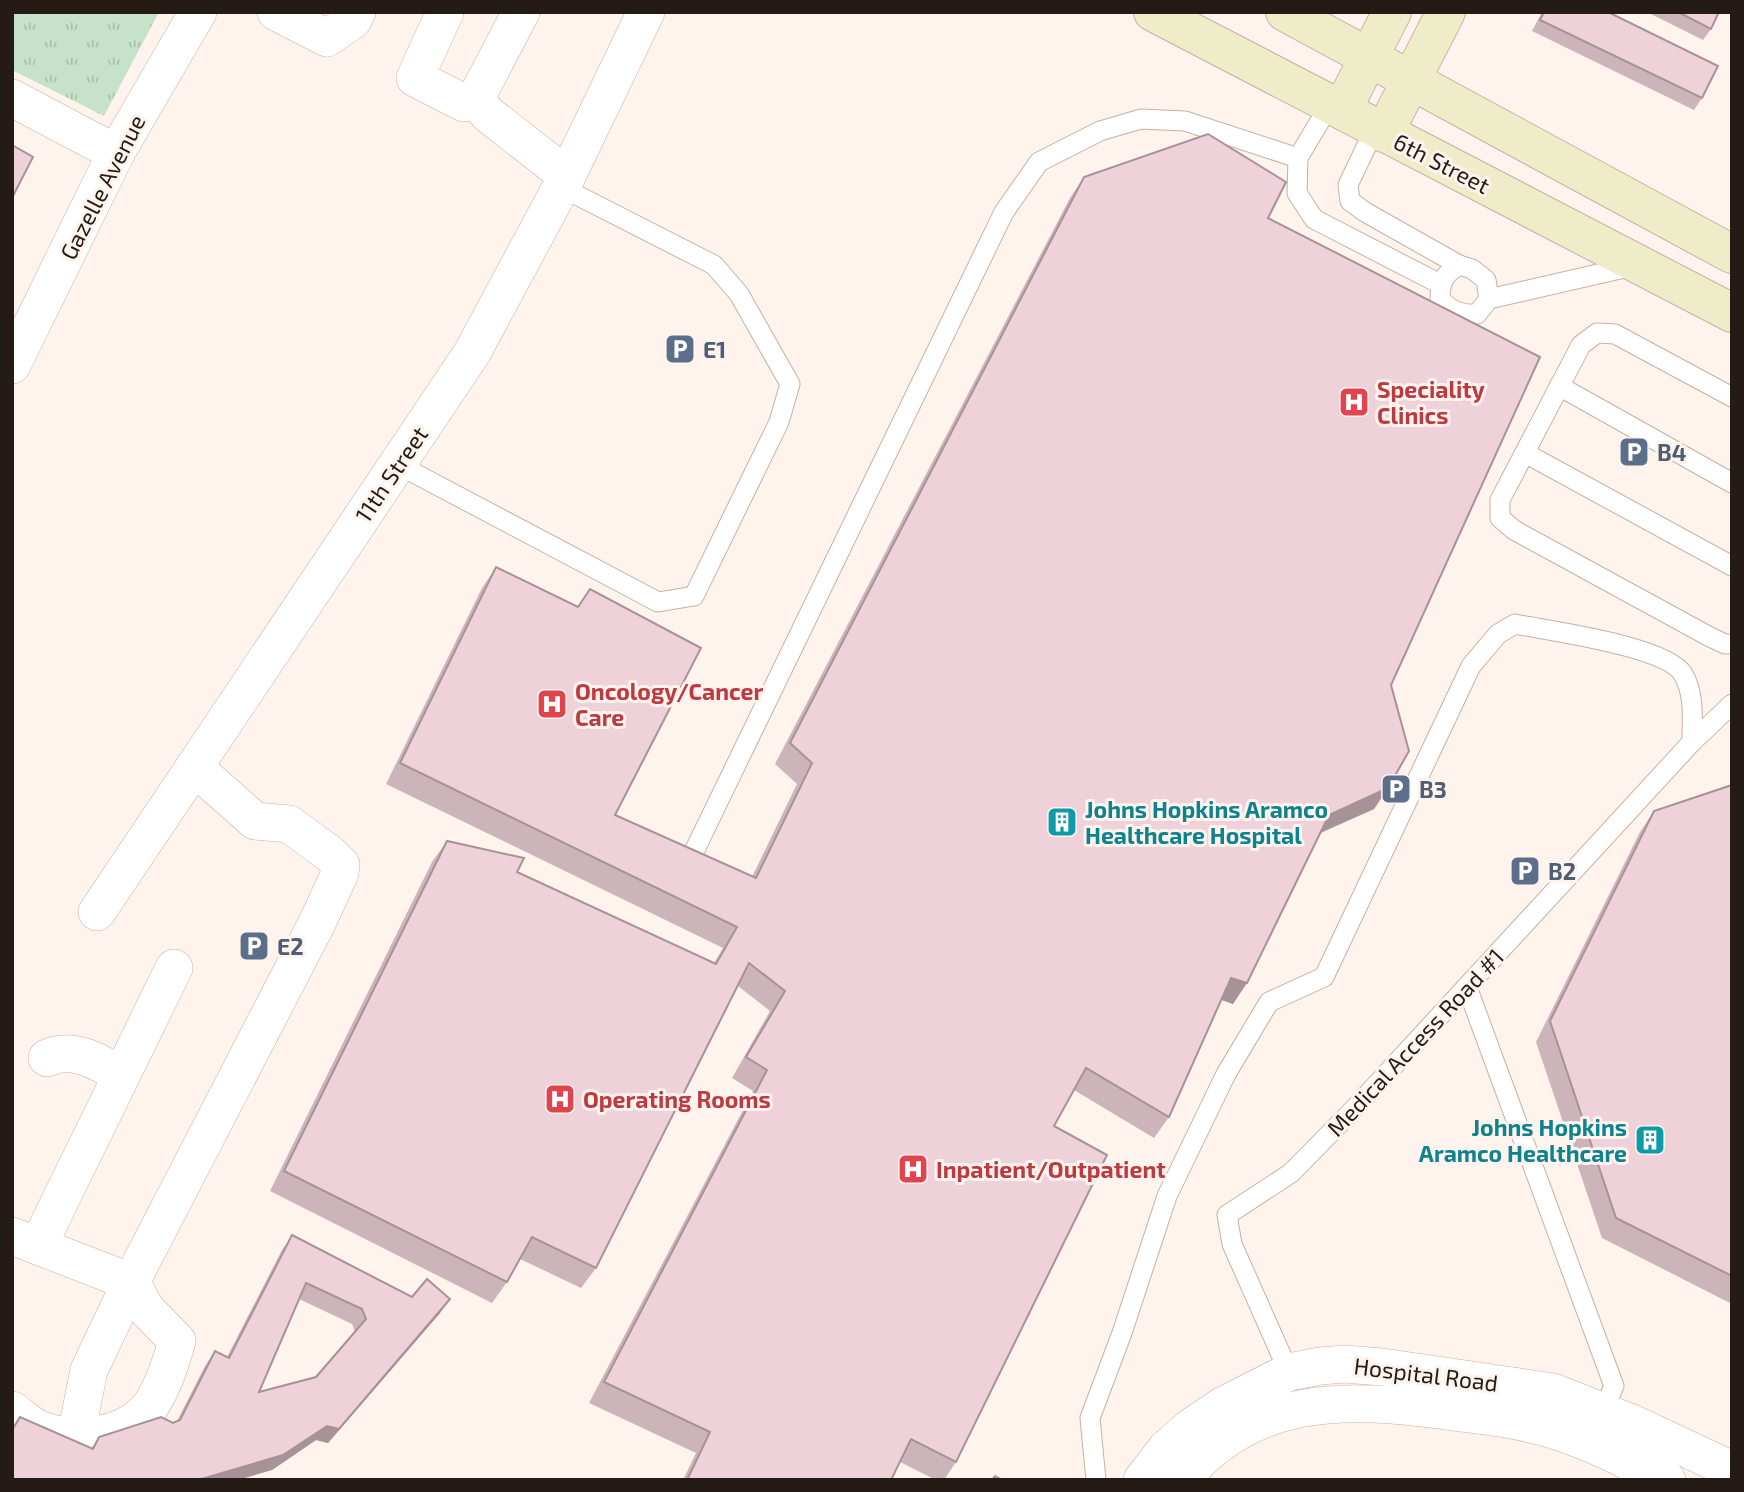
<svg xmlns="http://www.w3.org/2000/svg" width="1744" height="1492" viewBox="0 0 1744 1492" font-family="'Exo 2',sans-serif">
<defs>
<pattern id="park-tufts" width="24" height="20" patternUnits="userSpaceOnUse" patternTransform="scale(1.75)"><rect width="24" height="20" fill="#c6e2c8"/><path d="M3 7l-1-3M5 7V3M7 7l1-3M15 17l-1-3M17 17v-4M19 17l1-3" fill="none" stroke="#aac1ab"/></pattern>
</defs>
<rect width="100%" height="100%" fill="#fef4ed"/>
<path fill="url(#park-tufts)" d="M12 12H159L104 116 12 70Z"/>
<g fill="none" stroke-linecap="round" stroke-linejoin="round">
<g stroke="#c8b0a1" stroke-width="21">
<g id="service">
<path d="M1330 104 1298 158 1297 193 1314 219 1440 284"/>
<path d="M1375 128 1348 185 1350 201 1365 212 1459 265"/>
<path d="M1489 299 1486 280 1472 269 1459 265C1444 274 1440 282 1440 299 1451 311 1461 315 1477 314L1489 299 1633 266"/>
<path d="M1559 386 1732 483"/>
<path d="M1732 397 1615 334 1597 333 1581 345 1500 500V518L1514 530 1710 637 1725 644H1732"/>
<path d="M1525 453 1732 566"/>
<path d="M397 464 658 602 694 596 779 422 790 384 739 294 714 265 561 187"/>
<path d="M686 868 1004 212 1039 162 1100 131 1141 119 1185 121 1298 158"/>
<path d="M1467 987 1614 1386 1600 1418"/>
<path d="M1291 1377 1232 1244 1227 1215 1291 1173 1354 1109 1692 742 1732 704"/>
<path d="M1096 1480 1090 1418 1122 1333 1167 1196 1226 1074 1269 1002 1324 977 1471 666 1498 634 1515 624C1549 631 1666 646 1683 674 1695 694 1692 719 1692 742"/>
</g>
</g>
<g stroke="#c8b0a1" stroke-width="38">
<g id="minor">
<path d="M276 12 327 38 353 20 357 12"/>
<path d="M445 12 415 78 464 103 475 100 521 12"/>
<path d="M12 98 116 153"/>
<path d="M475 100 489 115 567 176"/>
<path d="M12 365 116 153 198 12"/>
<path d="M97 912 472 353 567 176 646 12"/>
<path d="M47 1058C73 1046 99 1062 121 1075"/>
<path d="M12 1236 131 1282 146 1309 177 1341C171 1362 161 1395 146 1411 121 1437 78 1441 44 1431 33 1428 22 1417 12 1410"/>
<path d="M38 1246 174 968"/>
<path d="M76 1435 89 1370 131 1282 317 923 340 873 341 865 330 854 289 824 255 821 194 767"/>
<path d="M1142 1480 1166 1449 1191 1427 1222 1406 1289 1372 1320 1366 1345 1364 1382 1367 1553 1392 1634 1424 1732 1470"/>
<path d="M1182 1480C1250 1395 1347 1397 1446 1411 1481 1415 1516 1419 1550 1429 1591 1441 1629 1462 1667 1480"/>
</g>
</g>
<g stroke="#c8b0a1" stroke-width="40">
<g id="secondary">
<path d="M1153 12 1732 313"/>
<path d="M1285 12 1732 254"/>
<path d="M1342 110 1392 12"/>
<path d="M1384 133 1446 12"/>
</g>
</g>
<use href="#service" stroke="#fff" stroke-width="19"/>
<use href="#minor" stroke="#fff" stroke-width="37"/>
<use href="#secondary" stroke="#eeecc9" stroke-width="38"/>
</g>
<g fill="#cdb4bb" fill-rule="evenodd">
<path d="M1542 12H1608L1702 98 1694 110 1532 31Z"/>
<path d="M1647 12H1719L1711 29 1703 40Z"/>
<path d="M1084 177 1268 218 1391 685 1388 788 1374 809 1321 833 1233 1004 1221 1000 1169 1117 1154 1138 1074 1090 1054 1126 956 1462 944 1480H936L900 1462 891 1480H683L696 1453 589 1403 753 1091 732 1078 770 1011 738 986 596 1268 581 1288 520 1259 507 1282 492 1303 270 1191 432 862 447 841 517 872 714 963 723 948 386 784 482 588 496 567 578 607 590 589 615 815 752 877 797 784 775 764 1070 198Z"/>
<path d="M1732 785V1304L1602 1238 1536 1042 1640 832 1654 811Z"/>
<path d="M292 1235 440 1313 328 1443 316 1440 272 1470 12 1480V1428L20 1417 91 1449 99 1437 177 1421 205 1366 215 1351 227 1357 282 1250ZM299 1299 352 1324 355 1332 316 1377 259 1392Z"/>
</g>
<g fill="#a79298">
<path d="M1388 788 1374 809 1315 835 1329 815Z"/>
<path d="M1231 978 1247 983 1233 1004 1217 998Z"/>
<path d="M450 1299 440 1313 328 1443 316 1440 272 1470 238 1480H198Z"/>
</g>
<g fill="#eed1d9" stroke="#a79298" stroke-width="2" fill-rule="evenodd">
<path d="M1544 12H1608L1718 66 1702 98 1540 20Z"/>
<path d="M1678 12H1719L1711 29Z"/>
<path d="M1208 134 1286 182 1268 218 1540 357 1391 685 1409 751 1388 788 1329 815 1247 983 1231 978 1169 1117 1086 1068 1054 1126 1107 1155 956 1462 911 1439 891 1480H687L710 1432 604 1382 767 1070 746 1057 785 991 749 963 596 1268 532 1237 507 1282 284 1171 447 841 524 858 517 872 716 964 737 927 400 763 496 567 578 607 590 589 701 648 615 815 756 878 812 763 790 743 1084 177Z"/>
<path d="M12 145 33 157 12 198Z"/>
<path d="M1732 785V1276L1616 1218 1550 1021 1654 811Z"/>
<path d="M292 1235 412 1297 427 1279 450 1299 339 1429 327 1426 283 1455 198 1480H12V1430L20 1417 93 1449 99 1437 161 1417 173 1423 180 1420 215 1351 229 1358ZM306 1283 362 1309 366 1319 316 1377 259 1392Z"/>
<path d="M995 1476 1002 1480H992Z"/>
</g>
<defs>
<g id="parking-square" transform="scale(1.575)"><rect x="-9" y="-9" width="18" height="18" rx="4" fill="#5c6f8a" stroke="#fef4ed"/><path d="M-3.5-5.5H1a3.5 3.5 0 0 1 0 7H-1V5.5H-3.5ZM-1-3.4V-.6H.8a1.4 1.4 0 0 0 0-2.8Z" fill="#fff"/></g>
<g id="hospital-square" transform="scale(1.575)"><rect x="-9" y="-9" width="18" height="18" rx="4" fill="#e0444e" stroke="#fef4ed"/><path d="M-5-5h3v3.5h4V-5h3V5h-3V1.5h-4V5h-3Z" fill="#fff"/></g>
<g id="building-square" transform="scale(1.575)"><rect x="-9" y="-9" width="18" height="18" rx="4" fill="#0f9aa8" stroke="#fef4ed"/><path d="M-4-6H4V6H1V3H-1V6H-4ZM-2.5-4.3h1.7v1.8h-1.7ZM.8-4.3h1.7v1.8H.8ZM-2.5-1h1.7V.8h-1.7ZM.8-1h1.7V.8H.8Z" fill="#fff"/></g>
</defs>
<g fill-rule="evenodd">
<use href="#parking-square" x="680" y="349"/>
<use href="#hospital-square" x="1354" y="402"/>
<use href="#parking-square" x="1634" y="452"/>
<use href="#hospital-square" x="552" y="704"/>
<use href="#parking-square" x="1396" y="789"/>
<use href="#building-square" x="1062" y="822"/>
<use href="#parking-square" x="1525" y="871"/>
<use href="#parking-square" x="254" y="946"/>
<use href="#hospital-square" x="560" y="1099"/>
<use href="#building-square" x="1650" y="1140"/>
<use href="#hospital-square" x="913" y="1169"/>
</g>
<g text-anchor="middle" dominant-baseline="central" stroke-width="6" stroke-linejoin="round" paint-order="stroke">
<g font-size="23" fill="#241b16" stroke="#fef4ed">
<text transform="translate(1442 163) rotate(27)">6th Street</text>
<text transform="translate(102 187) rotate(-63)">Gazelle Avenue</text>
<text transform="translate(391 474) rotate(-56)">11th Street</text>
<text transform="translate(1415 1042) rotate(-47)">Medical Access Road #1</text>
<text transform="translate(1426 1374) rotate(7)">Hospital Road</text>
</g>
<g font-size="23" font-weight="bold" fill="#4e5e75" stroke="#fef4ed" text-anchor="start">
<text x="703" y="349">E1</text>
<text x="1657" y="452">B4</text>
<text x="1419" y="789">B3</text>
<text x="1548" y="871">B2</text>
<text x="277" y="946">E2</text>
</g>
<g font-size="23" font-weight="bold" fill="#be3a42" stroke="#fef4ed" text-anchor="start">
<text x="1377" y="389">Speciality<tspan x="1377" dy="26">Clinics</tspan></text>
<text x="575" y="691">Oncology/Cancer<tspan x="575" dy="26">Care</tspan></text>
<text x="583" y="1099">Operating Rooms</text>
<text x="936" y="1169">Inpatient/Outpatient</text>
</g>
<g font-size="23" font-weight="bold" fill="#0d838f" stroke="#fef4ed" text-anchor="start">
<text x="1085" y="809">Johns Hopkins Aramco<tspan x="1085" dy="26">Healthcare Hospital</tspan></text>
<text x="1627" y="1127" text-anchor="end">Johns Hopkins<tspan x="1627" dy="26">Aramco Healthcare</tspan></text>
</g>
</g>
<rect width="1744" height="1492" fill="none" stroke="#241b16" stroke-width="28"/>
</svg>
